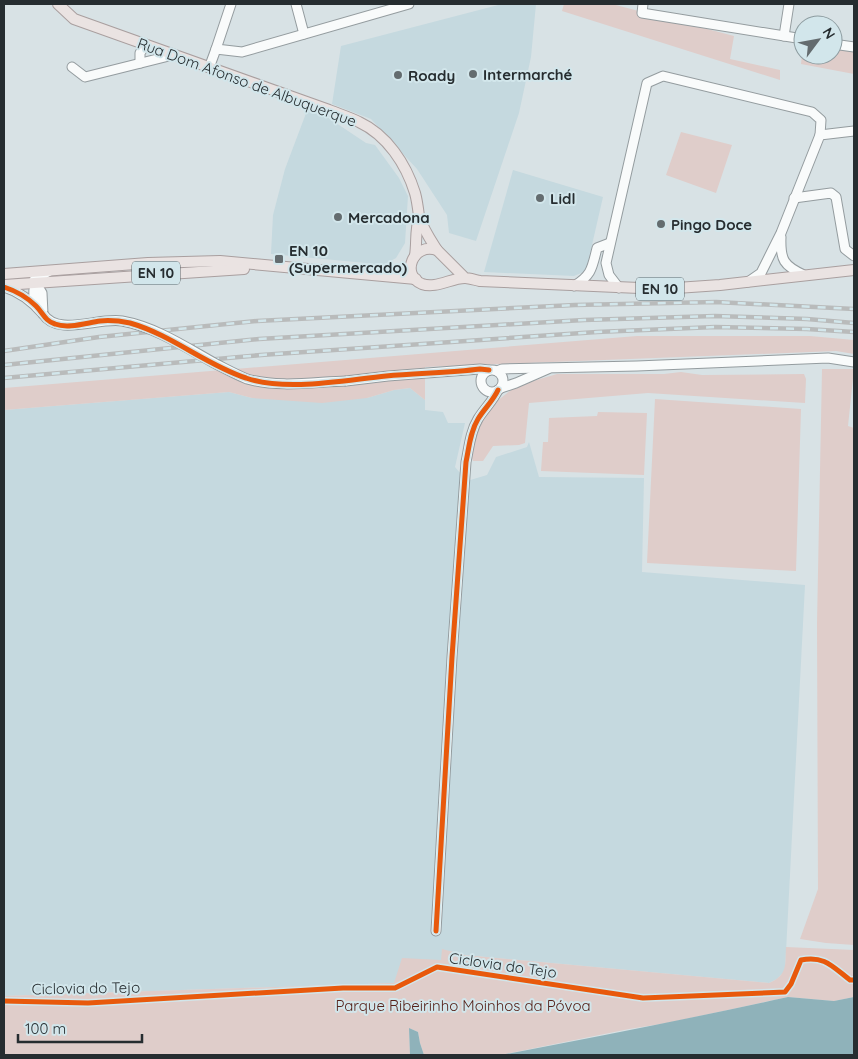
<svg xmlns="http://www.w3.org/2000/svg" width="858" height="1059" viewBox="0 0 858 1059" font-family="Quicksand,sans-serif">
<rect width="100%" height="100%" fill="#d8e2e5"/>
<g fill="#c5d9df">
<path d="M502 4H536L531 57 519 113 476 241 449 233 447 215 417 169 371 119 332 104 341 46Z"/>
<path d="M308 108 327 117 366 143 375 145 399 178 408 196 405 243 396 258 381 266 366 263 271 254 273 215 285 169Z"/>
<path d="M513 170 603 197 586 271 574 276 484 272Z"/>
<path d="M410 388 425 400V410L443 412 448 423H465L455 467 467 481 487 475 496 457 527 447 529 442 539 477 644 478 642 572 805 585 785 971 777 979 769 983 465 955 443 950 442 960 394 983 4 996V410L229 392 252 398H367L394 390Z"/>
</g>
<g fill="#dfcdca">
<path d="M564 4H612L734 36 730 59 780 70V80L562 11Z"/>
<path d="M803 45V55H833V49L854 51V74L801 64Z"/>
<path d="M681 132 732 145 716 193 666 175Z"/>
<path d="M637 336H810L854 340V354L836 351 425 367V400L410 388 394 390 367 398 322 403 252 398 229 392 4 410V388Z"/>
<path d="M822 369H854L848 426 854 428V945L826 943 800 939 818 889 817 623Z"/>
<path d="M681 372 702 375 804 374 806 379 805 403 648 393 529 403 525 443 519 445 493 446 483 461H473L471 455 476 430 486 410 516 386 557 374H664Z"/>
<path d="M655 399 801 409 796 571 647 563Z"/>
<path d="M598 412 647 413 644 475 541 471 543 442H548L549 418 597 416Z"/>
<path d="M786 947 854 950V997L834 1001 788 997 667 1023 629 1029 501 1055H424L420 1043 418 1032 409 1028 410 1055H4V996L394 983 402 958 441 960 442 949 465 955 769 983C788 975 785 965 786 947Z"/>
</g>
<g fill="#8fb2ba">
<path d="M788 997 834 1001 854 997V1055H501C597 1037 692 1018 788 997Z"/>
<path d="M409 1028 418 1032 420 1043 424 1055H410Z"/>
</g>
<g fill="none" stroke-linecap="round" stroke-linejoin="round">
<g stroke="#949c9f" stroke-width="11">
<g id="minor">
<path d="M296 4 304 34"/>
<path d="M643 4 642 13 803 39"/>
<path d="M784 36 789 4"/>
<path d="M833 44 854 47"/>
<path d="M216 49 231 4"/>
<path d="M140 63V53L146 44"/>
<path d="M72 67 85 77 173 55"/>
<path d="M209 68 216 49 242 52 409 4"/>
<path d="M794 198 831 193 836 197 845 249 854 256"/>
<path d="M781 237C780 260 784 266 804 275"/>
<path d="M34 280 42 293 43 314"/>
<path d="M748 282 761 273 781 233 820 135 854 131"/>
<path d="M574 286C592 275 592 268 597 248L610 243"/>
<path d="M4 287C20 292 32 301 43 314"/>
<path d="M619 288 609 275 606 263 647 83 663 76 812 112 821 120 820 135"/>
<path d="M37 307C30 292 34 278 50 271"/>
<circle cx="492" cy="381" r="11"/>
<path d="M497 371 502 369 637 366 828 358 854 362"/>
<path d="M346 381 388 376 480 369 489 370"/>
<path d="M501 388 516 383 548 369"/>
<path d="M436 931 452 657 466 462C469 448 470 432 478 419 484 409 493 401 498 390"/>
</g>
</g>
<g stroke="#a99f9f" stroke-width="12">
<g id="major">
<path d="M58 4 74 19 329 110C339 114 349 117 359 122 387 135 406 164 415 193 417 200 418 208 419 216 423 229 430 239 437 250"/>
<path d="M415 256C417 243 415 230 419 218"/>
<path d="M4 274 148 263 220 261 416 279"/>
<path d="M465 278 437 250C413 242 400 275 422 284 436 289 451 278 465 278 469 278 475 280 480 281L662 289 720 285 854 270"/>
<path d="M4 285 244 269"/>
</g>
</g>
<use href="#minor" stroke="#f9fbfb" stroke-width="9"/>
<use href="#major" stroke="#eae3e2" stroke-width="10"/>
<g stroke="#b9bbbb" stroke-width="4.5">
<g id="rail">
<path d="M4 351 99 337 257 321 575 305 716 302 854 309"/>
<path d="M4 365 259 339 584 320 715 316 807 319 854 323"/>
<path d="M4 378 261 355 597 332 715 327 807 329 854 332"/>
</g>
</g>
<use href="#rail" stroke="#d2e6eb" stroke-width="2.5" stroke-dasharray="8" stroke-linecap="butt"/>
<g stroke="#949c9f" stroke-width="11" stroke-linecap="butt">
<path id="minor-bridge" d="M43 314C58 337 98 317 122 321 156 327 187 348 216 364 226 369 237 375 247 379 279 388 314 382 346 381"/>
</g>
<use href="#minor-bridge" stroke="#f9fbfb" stroke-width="9"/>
<g stroke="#d2e6eb" stroke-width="8">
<g id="cycleway">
<path d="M4 287C16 291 27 297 36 306 43 313 45 321 55 324 68 329 86 323 100 321 110 320 120 321 130 323 172 335 206 365 246 378 286 392 345 380 386 376 417 373 449 373 480 369L489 370"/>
<path d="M436 931 452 657 466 462C469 448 470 432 478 419 484 409 493 401 498 390"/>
<path d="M4 1001 88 1003 343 988H395L437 967 643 998 785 992 791 984 801 960C824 955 833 967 850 980H854"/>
</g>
</g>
<use href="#cycleway" stroke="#e8590c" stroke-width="5"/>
</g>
<g fill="#646c6f" stroke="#d2e6eb" stroke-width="2">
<circle cx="473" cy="74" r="5"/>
<circle cx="398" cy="75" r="5"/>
<circle cx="540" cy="198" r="5"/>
<circle cx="338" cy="217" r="5"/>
<circle cx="661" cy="224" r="5"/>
<rect x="274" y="254" width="10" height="10" rx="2.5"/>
</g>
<g text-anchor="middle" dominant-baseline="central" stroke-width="4" stroke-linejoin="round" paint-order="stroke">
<g fill="#d2e6eb" stroke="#5a6468" stroke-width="1">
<rect x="132" y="261.5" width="48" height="23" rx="4"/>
<rect x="636" y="277.5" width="48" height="23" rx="4"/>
</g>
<g font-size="14" font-weight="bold" fill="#262d30">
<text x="156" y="273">EN 10</text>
<text x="660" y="289">EN 10</text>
</g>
<g font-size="15" font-weight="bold" fill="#262d30" stroke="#d2e6eb" text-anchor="start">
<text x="483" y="74">Intermarché</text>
<text x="408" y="75">Roady</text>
<text x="550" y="198">Lidl</text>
<text x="348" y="217">Mercadona</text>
<text x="671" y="224">Pingo Doce</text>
<text x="289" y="250">EN 10<tspan x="289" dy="17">(Supermercado)</tspan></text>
</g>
<g font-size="15" fill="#262d30" stroke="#d2e6eb">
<text transform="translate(247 82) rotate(20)">Rua Dom Afonso de Albuquerque</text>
<text transform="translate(503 965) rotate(8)">Ciclovia do Tejo</text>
<text transform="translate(86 988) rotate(-1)">Ciclovia do Tejo</text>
</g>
<g font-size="15" fill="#57221a" stroke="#d2e6eb">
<text x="463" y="1005">Parque Ribeirinho Moinhos da Póvoa</text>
</g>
</g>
<rect width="858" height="1059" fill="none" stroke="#262d30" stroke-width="10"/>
<g transform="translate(818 40) rotate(58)"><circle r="24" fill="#d2e6eb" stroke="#8d9ca0"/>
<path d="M0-4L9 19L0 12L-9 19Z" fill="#646c6f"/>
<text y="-8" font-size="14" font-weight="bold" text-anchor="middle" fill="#262d30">N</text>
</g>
<path d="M18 1034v8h124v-8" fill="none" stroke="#262d30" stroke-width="2.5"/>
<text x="25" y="1034" font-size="15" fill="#262d30" stroke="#d2e6eb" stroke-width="4" paint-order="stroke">100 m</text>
</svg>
